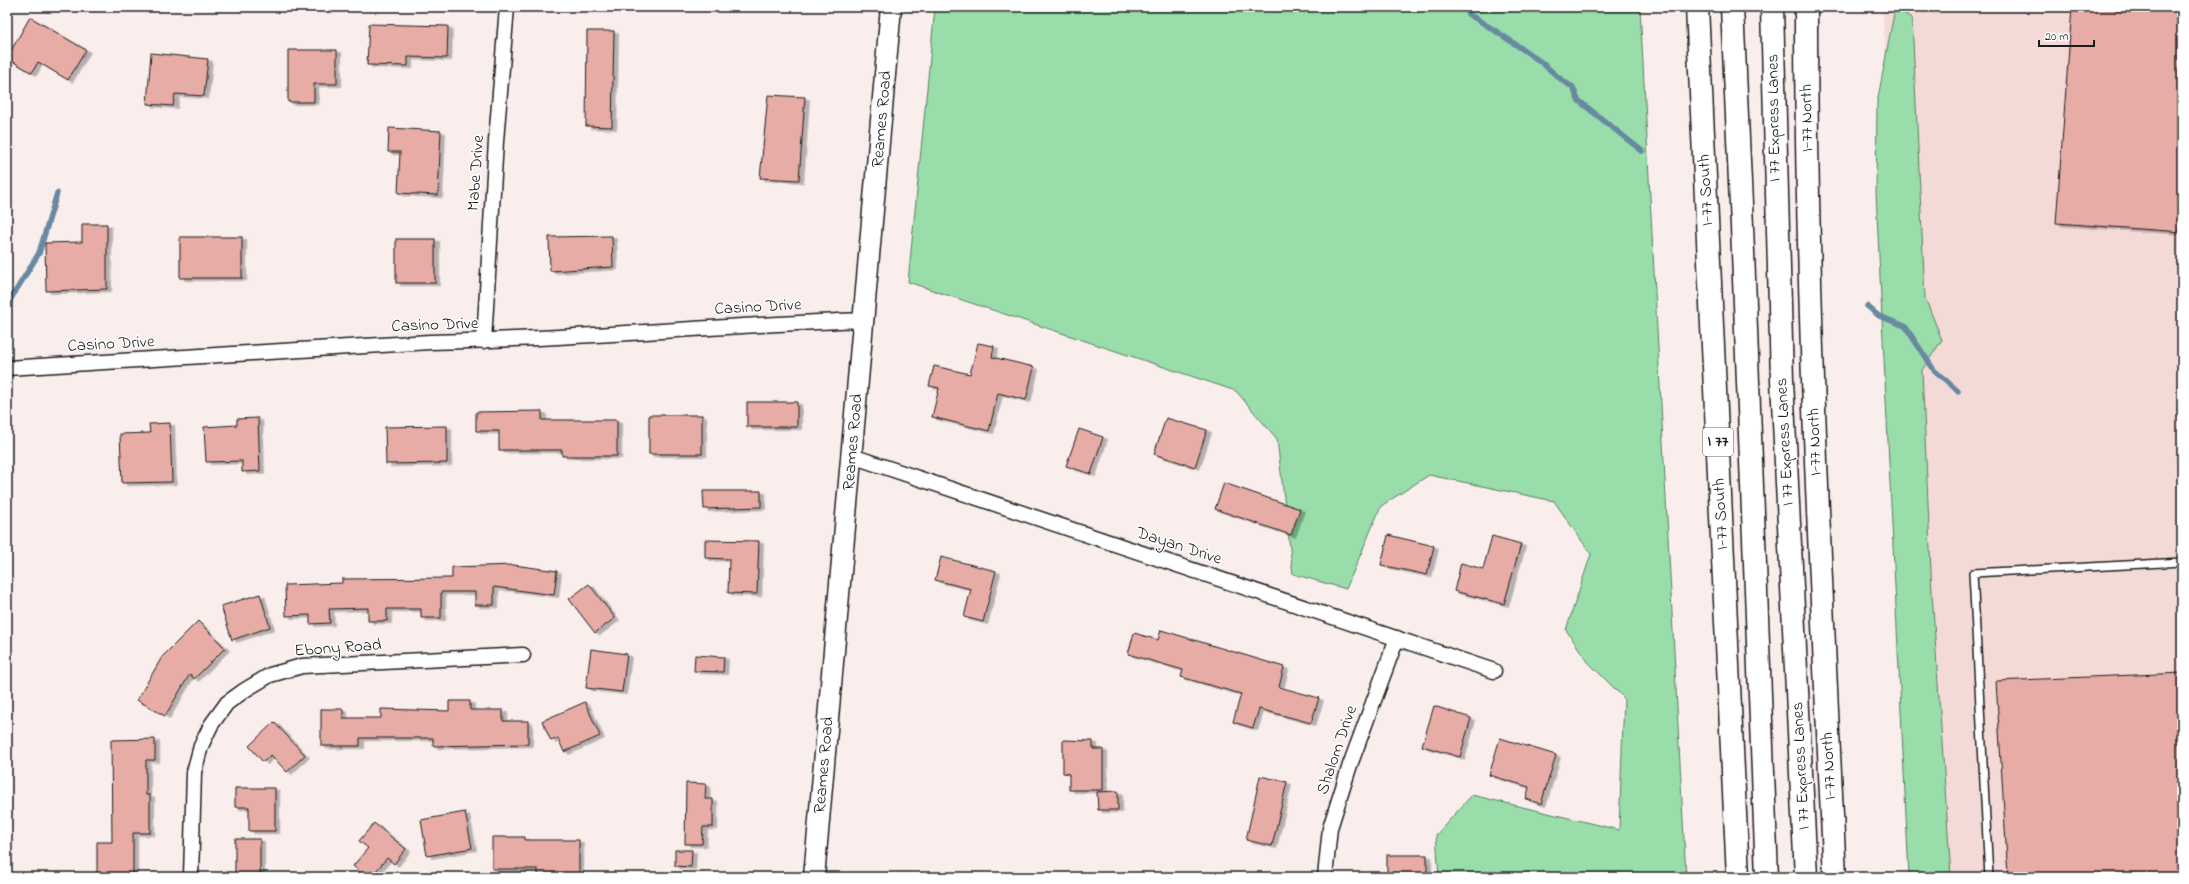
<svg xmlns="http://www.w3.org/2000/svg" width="2189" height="884" viewBox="0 0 2189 884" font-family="'Indie Flower',sans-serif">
<defs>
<filter id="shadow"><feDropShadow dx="4.5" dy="2.5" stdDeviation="0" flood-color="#0004"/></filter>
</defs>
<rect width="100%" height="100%" fill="#faeeed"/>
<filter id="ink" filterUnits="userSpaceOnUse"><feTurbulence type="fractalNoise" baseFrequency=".025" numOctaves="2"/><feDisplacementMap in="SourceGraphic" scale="8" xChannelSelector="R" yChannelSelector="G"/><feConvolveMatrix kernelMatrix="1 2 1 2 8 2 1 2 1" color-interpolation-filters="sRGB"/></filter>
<g filter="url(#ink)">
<path fill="#f4dad7" d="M1882 7H2182V877H1940L1908 346Z"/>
<g fill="#99deaa" stroke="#5a7d63">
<path d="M935 7H1640L1686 877H1439L1436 835 1472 795 1619 830 1624 698 1588 662 1566 630 1591 554 1554 501 1429 475 1381 506 1346 589 1293 574 1277 439 1236 391 908 282Z"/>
<path d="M1895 8 1912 18 1925 298 1942 340 1922 370 1932 593 1951 877H1909L1876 193 1877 103Z"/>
</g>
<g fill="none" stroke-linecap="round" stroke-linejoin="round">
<g stroke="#6789a1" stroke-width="5.5">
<path d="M1468 14C1494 29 1517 45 1541 62 1552 71 1560 81 1573 87L1578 100 1642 151"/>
<path d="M7 305 39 253 57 193"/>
<path d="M1867 306 1879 316 1905 326 1934 370 1958 391"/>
</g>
</g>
<g fill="#e6aca5" stroke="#1c1c1c" filter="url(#shadow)">
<path d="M2072 7H2182V232L2056 223Z"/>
<path d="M30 17 86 50 68 80 38 62 32 73 7 58Z"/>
<path d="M369 24 448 26 447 58 408 57V66L367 65Z"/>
<path d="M587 31H614L612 127 586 126Z"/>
<path d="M288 50H337V84H314V102H288Z"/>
<path d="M151 53 208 59 204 96 175 94 173 106 147 104Z"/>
<path d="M768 95 805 97 799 180 760 178Z"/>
<path d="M389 128 441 131 438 195 398 193 400 152H388Z"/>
<path d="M82 224H107V289L46 291 45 243 82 242Z"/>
<path d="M612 236 613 267 550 271 549 237Z"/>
<rect x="180" y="237" width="62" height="41"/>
<rect x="396" y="239" width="39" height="44"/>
<path d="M978 343 994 346 992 357 1034 367 1026 400 998 393 989 431 932 417 939 388 929 386 934 366 970 374Z"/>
<rect x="747" y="402" width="50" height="25"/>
<path d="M542 411V420H617V456H562V450H499V431H476V412Z"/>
<rect x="649" y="415" width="53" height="39"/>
<path d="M258 418 260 471 242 472V461L206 462 204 427 237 425V419Z"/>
<path d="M1166 418 1207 430 1195 467 1154 454Z"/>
<path d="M170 423 172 482 122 483 120 434 150 433 149 424Z"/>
<path d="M447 426V463L386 464 385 427Z"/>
<path d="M1079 429 1103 437 1091 474 1066 466Z"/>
<path d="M1224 483 1300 509 1291 535 1215 509Z"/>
<path d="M703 491H761V507L704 509Z"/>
<path d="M1388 535 1434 546 1427 575 1381 565Z"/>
<path d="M1492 536 1521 544 1504 604 1454 591 1461 563 1483 569Z"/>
<path d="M705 540 759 541 757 594 728 593 729 559 705 558Z"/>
<path d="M941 557 996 571 983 622 964 617 971 589 935 580Z"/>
<path d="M514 565 557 571 554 595 494 587V605H475V592H441V618H421V609H387V621H368V608L329 609 330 623 310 624V615L286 616 285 585 342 583V579L452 578V567Z"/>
<path d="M589 584 615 618 595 633 569 599Z"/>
<path d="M260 594 270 627 232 640 221 606Z"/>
<path d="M198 621 225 648 194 679 190 674 165 716 137 700 162 657Z"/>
<path d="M1161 630 1284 667 1279 687 1319 698 1311 723 1259 709 1253 728 1233 722 1241 694 1181 677 1183 670 1128 654 1134 633 1158 640Z"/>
<path d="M591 649 627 654 622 692 586 688Z"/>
<path d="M695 655 724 657 723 672 694 671Z"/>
<path d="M2182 673V877H2008L1996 681Z"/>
<path d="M449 701H470V710H503V721H528V744L433 746V738H360V746H321V709H343V718H381V709L449 711Z"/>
<path d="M585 702 600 736 564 752 558 738 551 741 542 721Z"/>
<path d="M1434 706 1471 718 1460 757 1422 746Z"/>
<path d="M274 722 305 755 287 772 271 755 263 762 249 746Z"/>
<path d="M1500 738 1556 755 1541 804 1526 799 1529 787 1489 775Z"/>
<path d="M155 739V760H146V795H150V833H133V877H97V842H112L111 740Z"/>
<path d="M1063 740 1093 741V749H1103V790H1069V774L1063 773Z"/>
<path d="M1260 776 1287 782 1272 846 1246 840Z"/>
<path d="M686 783 706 784 705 799H713V827H703L702 844H685Z"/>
<path d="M235 788H275V831H249V807H235Z"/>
<path d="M1118 791V810H1098L1097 792Z"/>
<path d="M465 812 472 848 427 856 421 820Z"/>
<path d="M374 823 406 849 394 864 387 858 371 877H366L353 866 368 848 359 841Z"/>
<path d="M492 837H525V840H579V876H538V869H492Z"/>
<rect x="235" y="839" width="25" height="38"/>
<path d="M675 850H692L691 867 675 866Z"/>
<rect x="1387" y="855" width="40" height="22"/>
</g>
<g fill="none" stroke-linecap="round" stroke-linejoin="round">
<g stroke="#1c1c1c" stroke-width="10">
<path id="service" d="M1989 877 1973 573 2182 562"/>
</g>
<g stroke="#1c1c1c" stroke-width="17">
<g id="minor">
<path d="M484 341 496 141 507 7"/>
<path d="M7 368 430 342C575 339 720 325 865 320"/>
<path d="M852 456 1494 671"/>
<path d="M191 877 194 772 201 746 211 725 227 703 245 690 270 675 302 666 523 655"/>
<path d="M1325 877 1330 828 1350 765 1397 638"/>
</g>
</g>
<g stroke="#1c1c1c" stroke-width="23">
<path id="secondary" d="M814 877 891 7"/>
</g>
<g stroke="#1c1c1c" stroke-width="25">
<g id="motorway">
<path d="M1697 7 1738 877"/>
<path d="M1732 7 1742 226 1767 877"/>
<path d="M1772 7 1782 380 1806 877"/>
<path d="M1806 7C1806 297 1821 587 1835 877"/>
</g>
</g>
<use href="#service" stroke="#fff" stroke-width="7"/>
<use href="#minor" stroke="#fff" stroke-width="14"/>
<use href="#secondary" stroke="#fff" stroke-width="20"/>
<use href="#motorway" stroke="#fff" stroke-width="22"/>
</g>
</g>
<g text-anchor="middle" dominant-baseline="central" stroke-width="3" stroke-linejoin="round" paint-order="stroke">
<rect fill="#fff" stroke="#606060" stroke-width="1" x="1703" y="428" width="30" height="28" rx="3"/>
<g font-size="16" font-weight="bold" fill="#1c1c1c">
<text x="1718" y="442">I 77</text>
</g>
<g font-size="17" fill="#1c1c1c" stroke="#fff">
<text transform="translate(1774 118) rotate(-91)">I 77 Express Lanes</text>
<text transform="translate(1807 118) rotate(-91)">I-77 North</text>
<text transform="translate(882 119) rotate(-85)">Reames Road</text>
<text transform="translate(476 173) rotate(-86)">Mabe Drive</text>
<text transform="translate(1706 190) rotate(-93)">I-77 South</text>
<text transform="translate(758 307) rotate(-3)">Casino Drive</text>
<text transform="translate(435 325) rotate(-2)">Casino Drive</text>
<text transform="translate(111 344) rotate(-3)">Casino Drive</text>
<text transform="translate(853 442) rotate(-85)">Reames Road</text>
<text transform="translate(1785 442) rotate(-93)">I 77 Express Lanes</text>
<text transform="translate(1815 442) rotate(-92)">I-77 North</text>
<text transform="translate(1721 514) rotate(-93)">I-77 South</text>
<text transform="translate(1179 546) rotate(18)">Dayan Drive</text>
<text transform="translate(338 648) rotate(-4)">Ebony Road</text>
<text transform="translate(1337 750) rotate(-71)">Shalom Drive</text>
<text transform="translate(824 765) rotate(-85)">Reames Road</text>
<text transform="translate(1801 766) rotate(-93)">I 77 Express Lanes</text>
<text transform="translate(1829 766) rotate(-93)">I-77 North</text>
</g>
</g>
<rect width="2189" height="884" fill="none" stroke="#fff" stroke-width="24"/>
<rect x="12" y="12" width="2165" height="860" fill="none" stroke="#1c1c1c" stroke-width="1.5" filter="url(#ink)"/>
<path d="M2039 40v6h55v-6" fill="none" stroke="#1c1c1c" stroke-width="2"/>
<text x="2045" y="40" font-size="12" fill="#1c1c1c" stroke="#ffffff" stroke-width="3" paint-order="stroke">20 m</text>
</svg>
